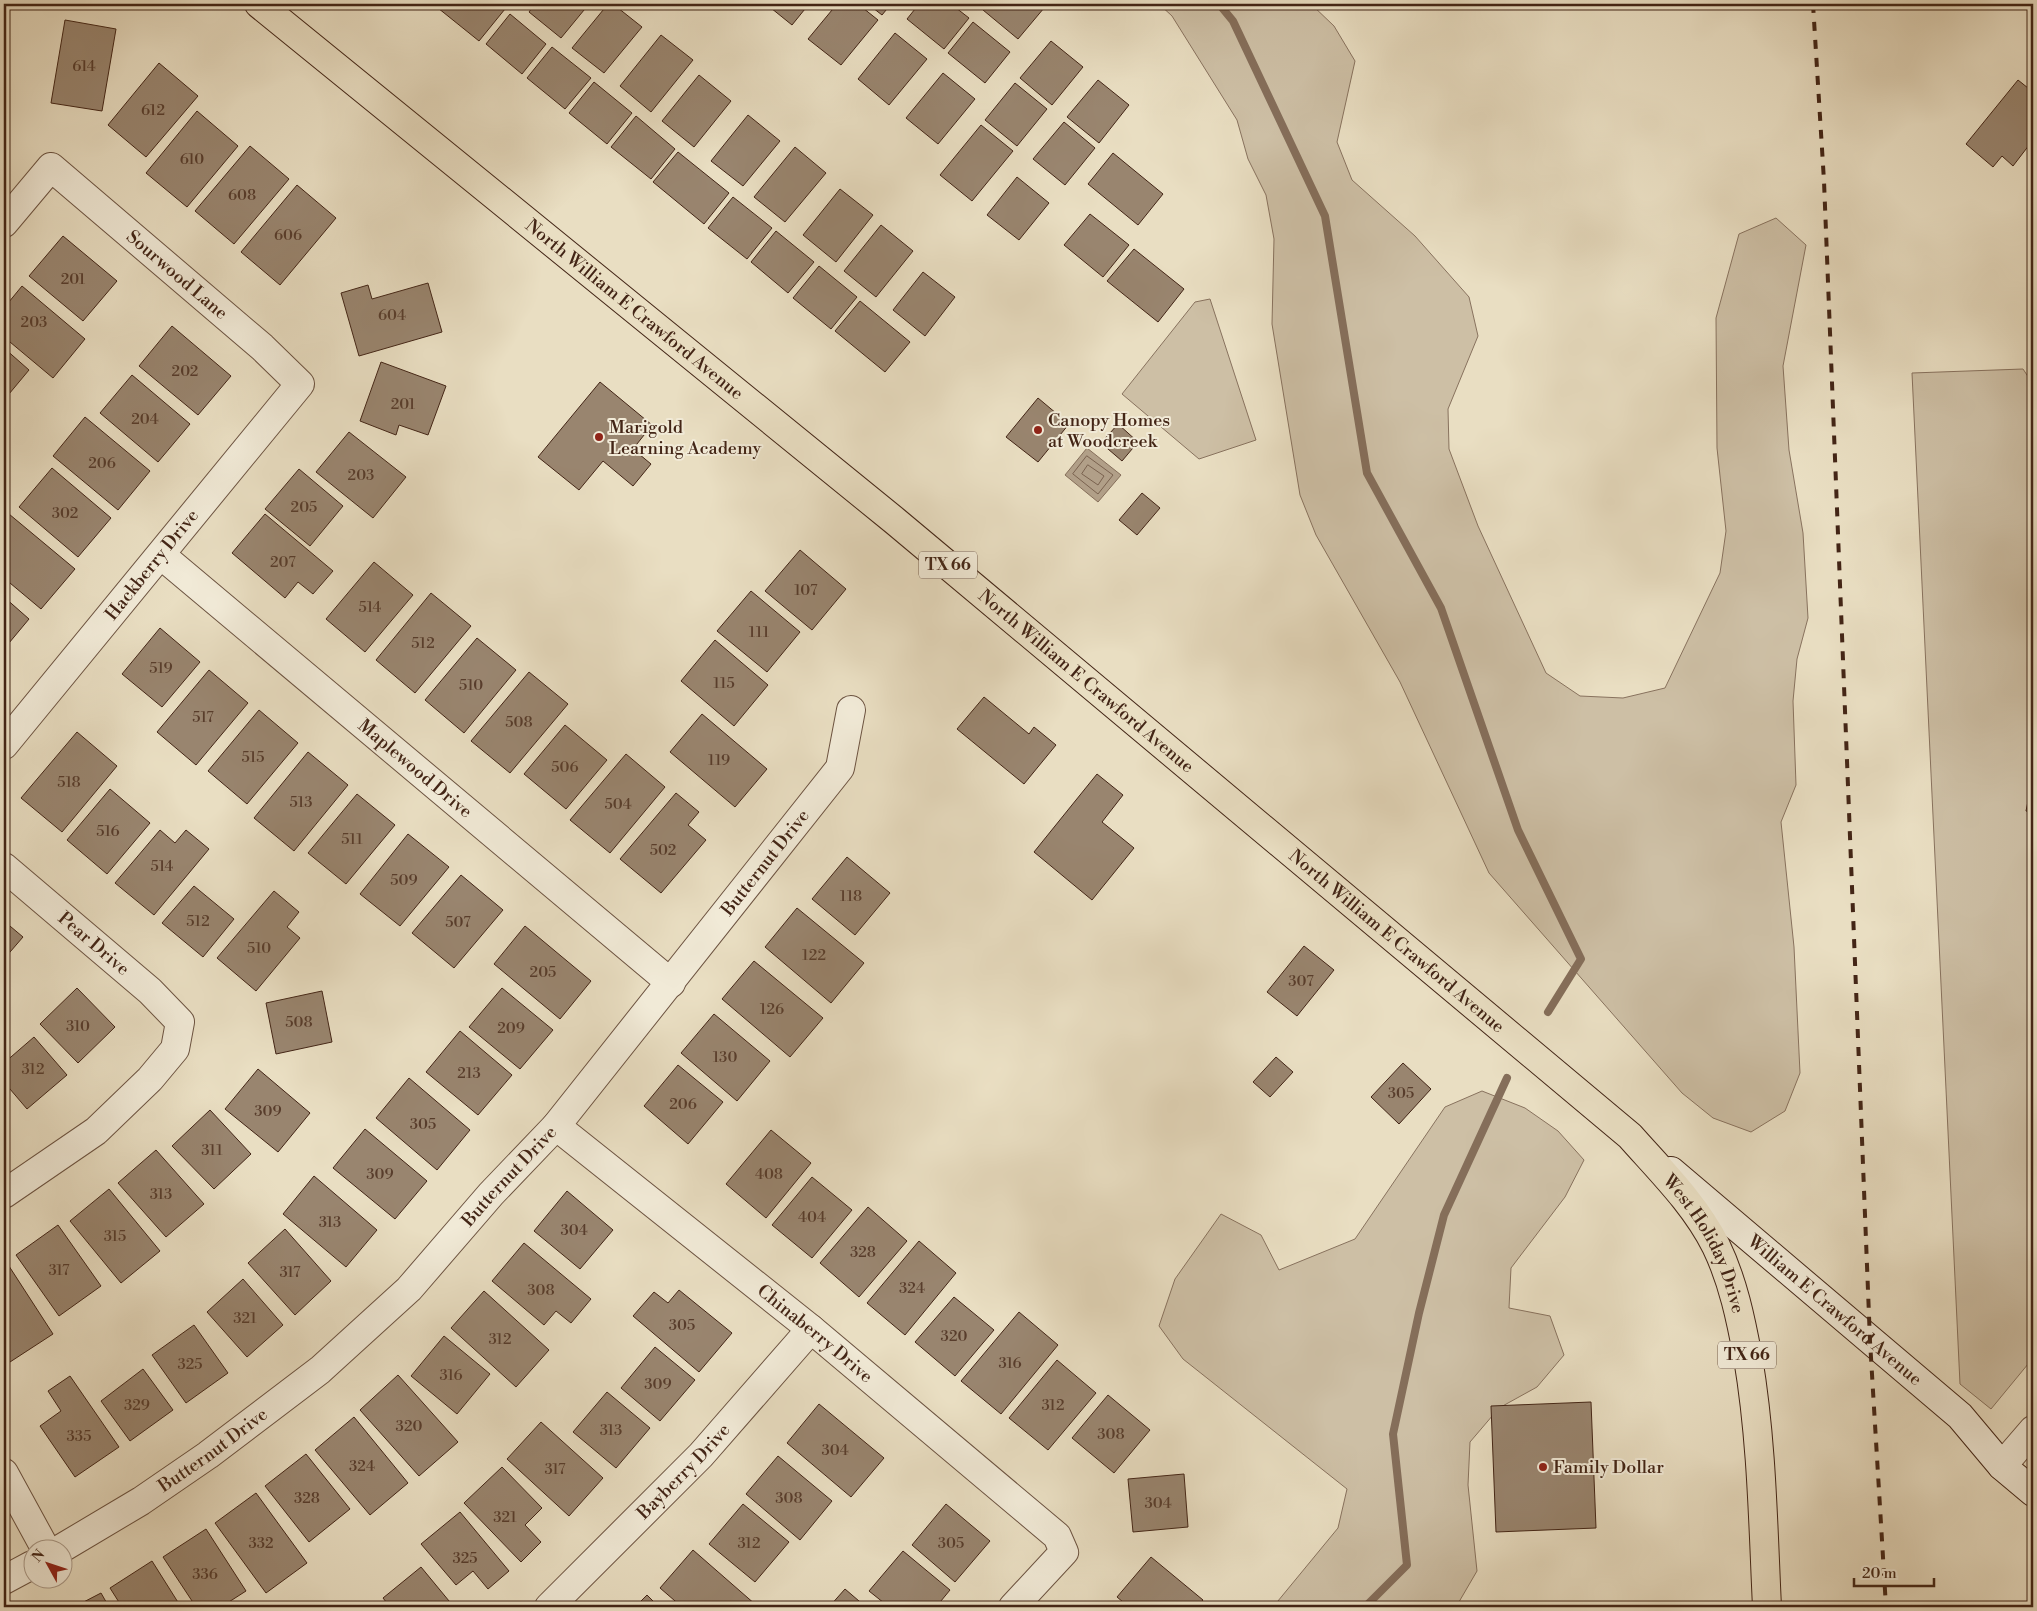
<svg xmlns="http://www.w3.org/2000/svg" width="2037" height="1611" viewBox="0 0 2037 1611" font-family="'Libre Bodoni',serif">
<rect width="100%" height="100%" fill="#e9dec2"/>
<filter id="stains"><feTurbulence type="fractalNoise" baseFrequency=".004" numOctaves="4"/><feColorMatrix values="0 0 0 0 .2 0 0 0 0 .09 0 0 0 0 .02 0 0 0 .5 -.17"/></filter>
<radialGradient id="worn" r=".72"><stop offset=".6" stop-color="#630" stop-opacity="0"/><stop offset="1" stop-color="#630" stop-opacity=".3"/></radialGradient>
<g fill="#cdbfa5" stroke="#88725e">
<path d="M1159 4H1311L1334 26 1355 61 1337 142 1352 180 1415 236 1469 297 1478 336 1448 409 1449 449 1478 526 1546 673 1580 696 1623 698 1665 688 1720 573 1726 531 1717 448 1716 318 1739 234 1776 218 1806 245 1783 366 1789 450 1803 533 1808 618 1797 659 1793 701 1796 785 1781 822 1794 947 1800 1073 1785 1111 1751 1132 1713 1118 1682 1093 1489 873 1400 682 1316 535 1300 495 1272 324 1274 239 1266 195 1248 159 1237 120 1172 16Z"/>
<path d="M1210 299 1256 440 1199 459 1122 394 1195 302Z"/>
<path d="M2023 369 2033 384V1358L1991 1409 1960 1384 1912 373Z"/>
<path d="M1482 1091 1525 1108 1558 1131 1584 1160 1565 1197 1511 1268 1509 1308 1550 1316 1564 1355 1537 1387 1499 1408 1470 1442 1468 1485 1477 1571 1456 1607H1273L1338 1528 1347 1489 1183 1359 1159 1326 1175 1279 1221 1214 1261 1235 1279 1270 1355 1239 1445 1107Z"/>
</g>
<path fill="#b19f88" stroke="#856e5a" d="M1087 448 1121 475 1098 502 1065 475Z"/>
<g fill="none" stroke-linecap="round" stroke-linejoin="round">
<g stroke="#7a624f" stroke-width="1">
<path d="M1087 456 1113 475 1098 494 1073 474Z"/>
<path d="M1088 465 1104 476 1098 485 1082 474Z"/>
</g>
<g stroke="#856e5a" stroke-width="8">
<path d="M1219 4 1233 21 1325 216 1367 473 1441 608 1518 830 1581 959 1548 1012"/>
<path d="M1365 1607 1407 1565 1393 1434 1419 1313 1444 1215 1507 1078"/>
</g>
</g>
<g fill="#99856f" stroke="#432516">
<path d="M433 4H498L505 9 479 41Z"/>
<path d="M535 4H589L561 38 529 12Z"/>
<path d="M608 4H613L642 27 604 73 572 48Z"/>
<path d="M766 4H809L792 25Z"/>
<path d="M837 4H858L878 20 841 65 808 39Z"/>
<path d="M868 4H891L882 15Z"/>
<path d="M919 4H951L969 18 944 49 907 19Z"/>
<path d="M988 4H1038L1044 8 1018 39 983 10Z"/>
<path d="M510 14 546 44 522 74 486 44Z"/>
<path d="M65 20 116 29 102 111 51 103Z"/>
<path d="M973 22 1010 52 985 83 948 53Z"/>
<path d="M895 33 927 59 889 105 858 79Z"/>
<path d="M661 35 693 60 651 112 620 86Z"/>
<path d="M1051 41 1083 67 1052 105 1020 78Z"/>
<path d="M552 47 591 78 565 109 527 78Z"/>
<path d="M159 63 198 96 146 157 108 125Z"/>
<path d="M943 73 975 99 938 144 906 118Z"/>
<path d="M699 75 731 101 694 147 662 121Z"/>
<path d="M1098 80 1129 105 1099 143 1067 117Z"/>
<path d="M2018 80 2033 92V140L2013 166 2002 156 1993 167 1966 144Z"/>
<path d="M594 82 632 113 607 144 569 113Z"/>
<path d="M1015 83 1047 109 1017 146 985 120Z"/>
<path d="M197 111 238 146 187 207 146 173Z"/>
<path d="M748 115 780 141 743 186 711 161Z"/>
<path d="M636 116 675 149 651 179 611 147Z"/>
<path d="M1064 122 1095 148 1065 185 1033 159Z"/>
<path d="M981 125 1013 151 972 201 940 175Z"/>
<path d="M250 146 289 179 234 244 195 211Z"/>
<path d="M795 147 826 173 785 222 754 197Z"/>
<path d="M678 152 729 193 704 224 653 182Z"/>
<path d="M1113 153 1163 194 1138 225 1088 184Z"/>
<path d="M1017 177 1049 203 1019 240 987 215Z"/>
<path d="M297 185 336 218 280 285 241 252Z"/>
<path d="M840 189 873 215 836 262 803 235Z"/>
<path d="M733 197 772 228 747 259 708 228Z"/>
<path d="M1090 214 1129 245 1103 277 1064 245Z"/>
<path d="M881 225 913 251 876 297 844 271Z"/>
<path d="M776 231 814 262 788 293 751 262Z"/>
<path d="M63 236 117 281 83 321 29 276Z"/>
<path d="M1134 249 1184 289 1158 322 1107 281Z"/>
<path d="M819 266 857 297 831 329 793 298Z"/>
<path d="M923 272 955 297 925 336 893 310Z"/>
<path d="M428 283 442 332 359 356 341 293 368 285 372 299Z"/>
<path d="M22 286 85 339 53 378 4 337V308Z"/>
<path d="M860 301 910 342 885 372 835 331Z"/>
<path d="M172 326 231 376 198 415 139 366Z"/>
<path d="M4 348 29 370 4 400Z"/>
<path d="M381 362 446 386 428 435 399 425 396 435 360 421Z"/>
<path d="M132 375 190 424 158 462 100 413Z"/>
<path d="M600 382 652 425 633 449 651 464 633 486 603 461 579 490 538 457Z"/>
<path d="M1038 398 1069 424 1038 462 1006 437Z"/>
<path d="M85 417 150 471 118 510 53 456Z"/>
<path d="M1118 424 1138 442 1122 461 1101 443Z"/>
<path d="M349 432 406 477 373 518 316 472Z"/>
<path d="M52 468 111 518 78 557 19 507Z"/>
<path d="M299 469 343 506 310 546 265 509Z"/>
<path d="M1142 493 1160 508 1137 535 1119 520Z"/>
<path d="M9 514 75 569 41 609 4 578V521Z"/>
<path d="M265 514 333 571 313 594 298 582 285 598 232 553Z"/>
<path d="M800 550 846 589 812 630 765 591Z"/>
<path d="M374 562 413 595 365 652 326 619Z"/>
<path d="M751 591 800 632 767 672 717 631Z"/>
<path d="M431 593 471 626 415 693 376 660Z"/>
<path d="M4 597 29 619 4 649Z"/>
<path d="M160 628 200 662 162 707 122 674Z"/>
<path d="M477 638 516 670 464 733 425 700Z"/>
<path d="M715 640 768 685 734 726 681 681Z"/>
<path d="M209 670 248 703 196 765 157 732Z"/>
<path d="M529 672 568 704 510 773 471 741Z"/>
<path d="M984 697 1029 734 1034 727 1056 745 1024 784 957 729Z"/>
<path d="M259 710 298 743 247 804 208 771Z"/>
<path d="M702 714 767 769 735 807 670 752Z"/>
<path d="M565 725 607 760 566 809 524 774Z"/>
<path d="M77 732 117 766 62 832 21 798Z"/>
<path d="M308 752 348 785 294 851 254 818Z"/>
<path d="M626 754 665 787 610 853 570 820Z"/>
<path d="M1097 774 1123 795 1102 822 1134 848 1092 900 1034 852Z"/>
<path d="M2033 777V813L2026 811Z"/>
<path d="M110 789 150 823 107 874 67 840Z"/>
<path d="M676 793 699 812 688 825 706 840 661 893 620 859Z"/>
<path d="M357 794 395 825 346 884 308 853Z"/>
<path d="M160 830 175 843 186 830 209 849 154 915 115 883Z"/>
<path d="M408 834 449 867 400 926 360 894Z"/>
<path d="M847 857 890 893 855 935 812 899Z"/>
<path d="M461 875 503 910 454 968 412 933Z"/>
<path d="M194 886 234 919 203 957 162 923Z"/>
<path d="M274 891 299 912 287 927 300 938 256 991 217 958Z"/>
<path d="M797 908 864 963 831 1003 765 947Z"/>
<path d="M4 921 23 937 4 959Z"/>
<path d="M525 926 591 981 560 1019 494 964Z"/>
<path d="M1304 946 1334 970 1297 1016 1267 992Z"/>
<path d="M754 961 823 1018 790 1057 722 999Z"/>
<path d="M77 988 115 1027 78 1063 40 1024Z"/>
<path d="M502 988 553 1030 520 1069 469 1027Z"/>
<path d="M322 991 332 1042 276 1054 266 1003Z"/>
<path d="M714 1014 770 1061 737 1101 681 1053Z"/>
<path d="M460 1031 512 1075 478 1115 426 1072Z"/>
<path d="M34 1037 67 1075 27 1109 4 1082V1063Z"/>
<path d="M1276 1057 1293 1072 1270 1097 1253 1082Z"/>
<path d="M1403 1063 1431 1089 1399 1124 1371 1097Z"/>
<path d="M678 1065 723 1102 688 1144 644 1106Z"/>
<path d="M258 1069 310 1113 278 1152 225 1109Z"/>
<path d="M409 1078 470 1130 437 1170 376 1118Z"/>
<path d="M210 1110 251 1154 214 1189 172 1146Z"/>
<path d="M365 1129 427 1181 395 1219 333 1168Z"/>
<path d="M771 1130 811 1163 766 1218 726 1184Z"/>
<path d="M156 1150 204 1204 166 1237 118 1183Z"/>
<path d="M314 1176 377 1230 346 1267 283 1214Z"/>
<path d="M812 1177 852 1210 812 1258 772 1225Z"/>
<path d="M109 1189 160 1251 121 1283 70 1221Z"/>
<path d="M567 1191 613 1230 580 1269 534 1231Z"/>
<path d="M868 1207 907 1241 859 1297 820 1263Z"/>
<path d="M58 1225 101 1286 59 1316 16 1255Z"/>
<path d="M285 1229 331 1281 295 1315 248 1263Z"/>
<path d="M919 1241 956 1273 905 1335 867 1303Z"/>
<path d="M524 1243 591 1299 571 1323 556 1311 544 1325 492 1281Z"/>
<path d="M7 1263 53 1334 10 1362 4 1352V1265Z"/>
<path d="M243 1279 283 1325 247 1357 207 1312Z"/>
<path d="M679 1290 732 1333 699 1372 633 1316 654 1292 668 1303Z"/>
<path d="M484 1291 549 1350 516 1387 451 1328Z"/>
<path d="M954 1297 994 1330 955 1376 915 1342Z"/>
<path d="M1019 1312 1058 1345 1001 1414 961 1381Z"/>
<path d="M194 1325 228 1373 186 1403 152 1355Z"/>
<path d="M444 1336 490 1374 457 1414 411 1376Z"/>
<path d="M655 1347 695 1380 660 1421 621 1388Z"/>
<path d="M1057 1360 1096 1393 1048 1450 1009 1418Z"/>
<path d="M143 1369 173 1410 130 1441 101 1401Z"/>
<path d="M398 1375 458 1442 419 1476 360 1410Z"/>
<path d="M70 1376 119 1447 75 1477 40 1426 61 1411 48 1391Z"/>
<path d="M607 1392 650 1428 616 1468 573 1432Z"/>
<path d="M1108 1395 1150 1430 1114 1473 1072 1438Z"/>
<path d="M1591 1402 1596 1528 1496 1532 1491 1406Z"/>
<path d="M819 1404 884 1458 851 1497 787 1443Z"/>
<path d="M354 1417 408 1483 370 1515 315 1450Z"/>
<path d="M541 1422 603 1478 569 1516 507 1459Z"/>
<path d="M306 1454 350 1509 309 1542 265 1486Z"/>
<path d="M778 1456 832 1501 800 1540 746 1494Z"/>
<path d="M502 1467 542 1508 525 1525 541 1542 521 1562 464 1503Z"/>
<path d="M1184 1474 1188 1527 1133 1532 1128 1479Z"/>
<path d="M256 1493 307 1563 266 1593 215 1523Z"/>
<path d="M743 1504 789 1542 755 1582 709 1544Z"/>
<path d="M946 1504 990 1541 955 1582 912 1545Z"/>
<path d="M460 1512 509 1571 488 1589 473 1571 456 1585 421 1544Z"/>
<path d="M206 1529 246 1591 221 1607H196L163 1557Z"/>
<path d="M693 1550 756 1605 754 1607H682L660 1588Z"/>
<path d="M903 1551 950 1590 936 1607H889L869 1591Z"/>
<path d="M1151 1557 1203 1600 1197 1607H1129L1117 1597Z"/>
<path d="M152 1561 181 1607H122L110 1588Z"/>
<path d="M421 1567 454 1607H390L383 1598Z"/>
<path d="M845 1589 866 1607H829Z"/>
<path d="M101 1593 109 1607H74Z"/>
<path d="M647 1595 659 1607H635Z"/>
</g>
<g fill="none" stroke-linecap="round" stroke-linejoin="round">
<g stroke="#6c5341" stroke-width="30">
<g id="minor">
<path id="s1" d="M4 223 51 167 262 347 300 384 4 745"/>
<path id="s2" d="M161 555 671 983"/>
<path id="s3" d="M4 867 150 991 180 1022 175 1049 150 1079 96 1131 4 1194"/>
<path id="s4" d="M556 1126 811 1329 1057 1536 1064 1552 1013 1607"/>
<path d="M2002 1466 2033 1430"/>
<path d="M4 1473 45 1548"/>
<path id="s5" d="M62 1548 141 1501 208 1455 320 1370 409 1289 491 1194 556 1126 840 768 851 710"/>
<path d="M4 1580 32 1565"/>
<path id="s6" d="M549 1607 701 1455 811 1329"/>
</g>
</g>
<g stroke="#432516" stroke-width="30">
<g id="secondary">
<path id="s7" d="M1671 1171 1960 1416 2002 1466 2033 1492"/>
</g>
</g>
<g stroke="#432516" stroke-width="30">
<g id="primary">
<path id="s8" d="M259 4 895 521 1630 1136C1660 1170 1695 1204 1716 1246 1733 1281 1741 1320 1748 1358 1762 1441 1763 1524 1767 1607"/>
</g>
</g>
<use href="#minor" stroke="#f1ead7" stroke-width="28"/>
<use href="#secondary" stroke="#f1ead7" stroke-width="28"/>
<use href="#primary" stroke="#e9dec2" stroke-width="28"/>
<path stroke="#432516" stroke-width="4" stroke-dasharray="9 9" stroke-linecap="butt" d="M1813 4 1824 181 1870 1341 1886 1607"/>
</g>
<g fill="#8f2418" stroke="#f1ead7" stroke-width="2">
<circle cx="1038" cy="430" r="5"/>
<circle cx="599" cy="437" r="5"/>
<circle cx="1543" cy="1467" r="5"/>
</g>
<g text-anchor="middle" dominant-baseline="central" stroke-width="4" stroke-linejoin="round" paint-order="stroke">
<g font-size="15" fill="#583d2c">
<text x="84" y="66">614</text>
<text x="153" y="110">612</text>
<text x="192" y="159">610</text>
<text x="242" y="195">608</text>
<text x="288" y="235">606</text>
<text x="73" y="279">201</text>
<text x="392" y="315">604</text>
<text x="34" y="322">203</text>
<text x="185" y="371">202</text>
<text x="403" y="404">201</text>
<text x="145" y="419">204</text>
<text x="102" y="463">206</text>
<text x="361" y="475">203</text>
<text x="304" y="507">205</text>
<text x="65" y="513">302</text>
<text x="283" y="562">207</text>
<text x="806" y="590">107</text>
<text x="370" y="607">514</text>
<text x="759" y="632">111</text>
<text x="423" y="643">512</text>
<text x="161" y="668">519</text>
<text x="724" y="683">115</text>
<text x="471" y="685">510</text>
<text x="203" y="717">517</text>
<text x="519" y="722">508</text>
<text x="253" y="757">515</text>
<text x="719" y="760">119</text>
<text x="565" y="767">506</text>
<text x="69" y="782">518</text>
<text x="301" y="802">513</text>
<text x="618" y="804">504</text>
<text x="108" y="831">516</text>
<text x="352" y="839">511</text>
<text x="663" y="850">502</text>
<text x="162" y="866">514</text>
<text x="404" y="880">509</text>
<text x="851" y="896">118</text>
<text x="198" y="921">512</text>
<text x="458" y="922">507</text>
<text x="259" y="948">510</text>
<text x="814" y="955">122</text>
<text x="543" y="972">205</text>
<text x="1301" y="981">307</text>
<text x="772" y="1009">126</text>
<text x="299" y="1022">508</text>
<text x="78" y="1026">310</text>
<text x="511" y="1028">209</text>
<text x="725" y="1057">130</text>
<text x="33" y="1069">312</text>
<text x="469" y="1073">213</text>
<text x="1401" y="1093">305</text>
<text x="683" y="1104">206</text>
<text x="268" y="1111">309</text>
<text x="423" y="1124">305</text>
<text x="212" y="1150">311</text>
<text x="380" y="1174">309</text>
<text x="769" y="1174">408</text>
<text x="161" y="1194">313</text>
<text x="812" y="1217">404</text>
<text x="330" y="1222">313</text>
<text x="574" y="1230">304</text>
<text x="115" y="1236">315</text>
<text x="863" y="1252">328</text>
<text x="59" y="1270">317</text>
<text x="290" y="1272">317</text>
<text x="912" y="1288">324</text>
<text x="541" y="1290">308</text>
<text x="245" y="1318">321</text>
<text x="682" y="1325">305</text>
<text x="954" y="1336">320</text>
<text x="500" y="1339">312</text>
<text x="1010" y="1363">316</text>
<text x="190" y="1364">325</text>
<text x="451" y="1375">316</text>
<text x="658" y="1384">309</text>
<text x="137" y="1405">329</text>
<text x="1053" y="1405">312</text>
<text x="409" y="1426">320</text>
<text x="611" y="1430">313</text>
<text x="1111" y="1434">308</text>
<text x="79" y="1436">335</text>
<text x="835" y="1450">304</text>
<text x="362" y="1466">324</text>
<text x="555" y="1469">317</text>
<text x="307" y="1498">328</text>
<text x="789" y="1498">308</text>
<text x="1158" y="1503">304</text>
<text x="505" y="1517">321</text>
<text x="261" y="1543">332</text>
<text x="749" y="1543">312</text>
<text x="951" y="1543">305</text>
<text x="465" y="1558">325</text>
<text x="205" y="1574">336</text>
</g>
<g fill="#f1ead7" stroke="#776050" stroke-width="1">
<rect x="919" y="551.5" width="58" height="27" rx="4"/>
<rect x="1718" y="1341.5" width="58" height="27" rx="4"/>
</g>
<g font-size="16" font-weight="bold" fill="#432516">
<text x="948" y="565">TX 66</text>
<text x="1747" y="1355">TX 66</text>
</g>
<g font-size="18" fill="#432516" stroke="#f1ead7">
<text stroke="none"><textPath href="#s1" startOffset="239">Sourwood Lane</textPath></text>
<text stroke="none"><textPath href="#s8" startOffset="484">North William E Crawford Avenue</textPath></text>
<text transform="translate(152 565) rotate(-51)">Hackberry Drive</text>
<text stroke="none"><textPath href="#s8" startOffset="1069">North William E Crawford Avenue</textPath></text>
<text stroke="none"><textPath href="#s2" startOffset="332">Maplewood Drive</textPath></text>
<text stroke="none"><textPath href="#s5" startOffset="990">Butternut Drive</textPath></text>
<text stroke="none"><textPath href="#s8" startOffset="1474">North William E Crawford Avenue</textPath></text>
<text stroke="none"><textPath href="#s3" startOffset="118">Pear Drive</textPath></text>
<text stroke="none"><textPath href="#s5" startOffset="585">Butternut Drive</textPath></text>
<text stroke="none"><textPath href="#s8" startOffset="1911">West Holiday Drive</textPath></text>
<text stroke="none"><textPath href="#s7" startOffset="215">William E Crawford Avenue</textPath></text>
<text stroke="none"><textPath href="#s4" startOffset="332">Chinaberry Drive</textPath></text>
<text stroke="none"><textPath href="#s5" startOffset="180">Butternut Drive</textPath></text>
<text stroke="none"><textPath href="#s6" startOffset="191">Bayberry Drive</textPath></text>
</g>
<g font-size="18" fill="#432516" stroke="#f1ead7" text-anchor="start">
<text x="1048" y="420">Canopy Homes<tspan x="1048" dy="21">at Woodcreek</tspan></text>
<text x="609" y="427">Marigold<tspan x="609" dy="21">Learning Academy</tspan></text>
<text x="1553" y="1467">Family Dollar</text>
</g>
</g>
<rect width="2037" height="1611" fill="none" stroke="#e9dec2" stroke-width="20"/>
<rect x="5" y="5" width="2027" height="1601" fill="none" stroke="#432516" stroke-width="2.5"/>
<rect x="10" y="10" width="2017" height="1591" fill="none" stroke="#432516"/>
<g transform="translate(48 1564) rotate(310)"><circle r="24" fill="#f1ead7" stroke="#ab9b8a"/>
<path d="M0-4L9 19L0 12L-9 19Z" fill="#8f2418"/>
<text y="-8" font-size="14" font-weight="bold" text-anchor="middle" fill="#432516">N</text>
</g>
<path d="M1854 1578v8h80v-8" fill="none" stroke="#432516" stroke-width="2.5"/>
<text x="1862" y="1578" font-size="15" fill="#432516" stroke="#f1ead7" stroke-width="4" paint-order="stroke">20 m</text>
<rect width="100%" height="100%" filter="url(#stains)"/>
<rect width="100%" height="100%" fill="url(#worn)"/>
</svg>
